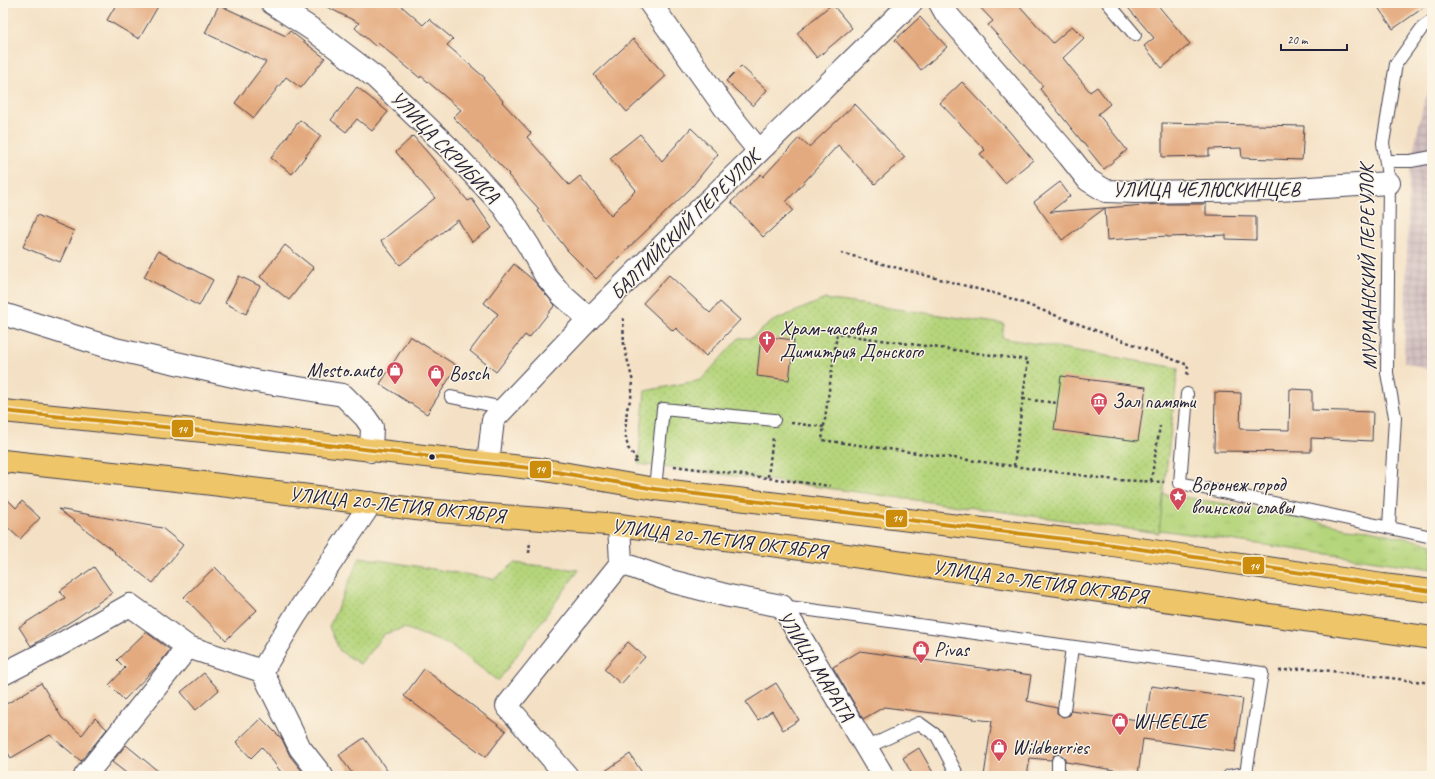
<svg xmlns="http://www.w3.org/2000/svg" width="1435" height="779" viewBox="0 0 1435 779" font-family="Caveat,sans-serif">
<defs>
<pattern id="industrial-grid" width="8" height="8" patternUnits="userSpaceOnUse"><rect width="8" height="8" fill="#d2bfc0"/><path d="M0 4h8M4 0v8" fill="none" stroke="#b4a4a6"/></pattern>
<pattern id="grass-tufts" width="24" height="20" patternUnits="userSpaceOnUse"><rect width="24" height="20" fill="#b5d57c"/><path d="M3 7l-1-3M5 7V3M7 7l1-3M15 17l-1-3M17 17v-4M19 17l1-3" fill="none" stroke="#9bb76c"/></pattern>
<pattern id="park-dots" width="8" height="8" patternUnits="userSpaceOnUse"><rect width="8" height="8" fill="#b5d57c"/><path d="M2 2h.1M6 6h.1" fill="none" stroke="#9bb76c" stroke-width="1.8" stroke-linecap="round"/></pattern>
</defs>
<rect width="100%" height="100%" fill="#fcf5e5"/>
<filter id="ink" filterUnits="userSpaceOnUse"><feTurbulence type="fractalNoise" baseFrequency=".025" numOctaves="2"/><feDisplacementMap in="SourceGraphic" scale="8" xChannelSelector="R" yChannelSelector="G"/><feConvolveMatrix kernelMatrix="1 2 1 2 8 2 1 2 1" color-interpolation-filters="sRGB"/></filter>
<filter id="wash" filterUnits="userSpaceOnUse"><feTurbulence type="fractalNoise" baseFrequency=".012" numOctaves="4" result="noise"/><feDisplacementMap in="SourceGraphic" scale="16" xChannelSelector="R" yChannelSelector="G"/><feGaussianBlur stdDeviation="0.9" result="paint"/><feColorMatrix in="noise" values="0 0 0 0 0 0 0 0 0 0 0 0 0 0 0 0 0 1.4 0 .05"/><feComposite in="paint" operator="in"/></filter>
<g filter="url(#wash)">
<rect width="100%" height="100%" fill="#f4e1c5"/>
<g fill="url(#industrial-grid)">
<path d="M1432 85V371L1404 362 1409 177 1411 161 1424 102Z"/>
<path d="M1432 441V523H1429Z"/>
</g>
<path fill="url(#grass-tufts)" stroke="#6c7c5c" d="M823 451 1171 495 1274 512 1347 528 1369 530 1432 544V569L1160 530Z"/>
<g fill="url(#park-dots)" stroke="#6c7c5c">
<path d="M825 299 1004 324 1002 338 1178 368 1159 533 768 480 638 464 645 391 701 380 739 338H751L773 321Z"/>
<path d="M360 557 494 579 515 563 579 570 498 681 452 646 405 628 384 634 360 664 340 651 329 627Z"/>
</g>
<g id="blocks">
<g fill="#e4aa7f">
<path d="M117 3H160L139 39 107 20Z"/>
<path d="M319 3H398L423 25 429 19 453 39 447 45 485 78 484 80 503 101 502 102 531 133 527 137 569 185 580 176 611 215 636 190 610 158 640 134 662 161 691 128 718 154 690 189 596 279 568 251 537 211 539 209 508 175 509 174 453 117 461 110 421 76 420 78 378 43 375 46 355 28 359 23Z"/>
<path d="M976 3H1017L1053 43 1072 26 1084 38 1063 58 1090 92 1097 87 1110 104 1098 114 1127 150 1104 169 1040 89 1043 86 988 25 993 21Z"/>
<path d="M1124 3H1156L1190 44 1162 68 1144 46 1154 38Z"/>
<path d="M1375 3H1430L1393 29Z"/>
<path d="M832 4 852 28 817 58 797 33Z"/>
<path d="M219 5 286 36 290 31 325 58 301 88 286 77 254 118 235 103 266 62 205 33Z"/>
<path d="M920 17 947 47 921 70 895 40Z"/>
<path d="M633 39 666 76 627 112 594 75Z"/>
<path d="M741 66 767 90 753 106 726 81Z"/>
<path d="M962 82 1009 131 1033 160 1005 183 980 154 985 150 940 103Z"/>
<path d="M357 87 388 112 372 131 357 119 346 132 331 120Z"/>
<path d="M855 104 905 157 875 184 838 145 786 202 793 210 763 237 731 202 761 174 763 177 799 138 809 147Z"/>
<path d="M300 120 321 136 292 174 271 158Z"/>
<path d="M1162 123 1304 126 1302 160 1242 158 1241 148 1209 149V156L1162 157Z"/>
<path d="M413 136 428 153 468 201 472 199 492 228 472 242 458 220 400 265 381 241 435 198 396 152Z"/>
<path d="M1060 182 1070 196 1050 212 1159 204H1206V215L1256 216V240L1226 239V235L1167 237V236L1107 240 1105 208 1062 240 1034 202Z"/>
<path d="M37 215 74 231 60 262 23 247Z"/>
<path d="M285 245 314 268 289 300 260 277Z"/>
<path d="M158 251 213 280 199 306 144 277Z"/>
<path d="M514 264 533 280 555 305 529 338 525 335 496 372 470 351 498 314 484 303Z"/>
<path d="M669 275 710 313 720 302 740 320 706 356 676 328 673 331 643 303Z"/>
<path d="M239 276 260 286 246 314 225 303Z"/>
<path d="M410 336 457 366 427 414 380 384Z"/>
<path d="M761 336 794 340 789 380 757 376Z"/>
<path d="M1061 376 1146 387 1138 441 1054 430Z"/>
<path d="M1290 389 1312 390V410L1373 412 1372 441 1311 438V452L1214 451 1215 392 1241 393 1240 429 1289 430Z"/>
<path d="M3 495 16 508 22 501 40 518 20 539 3 523Z"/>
<path d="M58 509 162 528 183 545 153 583 114 553 115 552Z"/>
<path d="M94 567 112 593 78 617 31 646 19 627 65 598 60 591Z"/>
<path d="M215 567 257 610 226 640 184 597Z"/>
<path d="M146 632 170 650 158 665 124 700 109 685 125 668 117 660Z"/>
<path d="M628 642 645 657 621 684 604 669Z"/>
<path d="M860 651 1031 675 1027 701 1057 708V713L1063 717 1070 715 1071 711 1146 721 1151 686 1243 699 1235 752 1143 739 1138 774 1066 762 1064 757 1058 754 1054 755 1051 760 1030 758 1027 776H984L992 721 972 719 974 718 884 707 863 719 833 667Z"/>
<path d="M424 669 506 731 486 757 404 696Z"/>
<path d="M204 673 219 690 196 710 181 692Z"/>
<path d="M41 683 62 718 82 735 95 718 107 729 81 761 50 735 11 758 3 744V706Z"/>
<path d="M776 683 799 720 783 730 772 711 758 720 746 702Z"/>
<path d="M261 718 282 739 290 756 306 776H284L262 747 251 758 236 742Z"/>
<path d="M364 738 391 776H354L339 755Z"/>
<path d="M126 745 164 776H130L112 762Z"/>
<path d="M919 748 935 776H913L903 758Z"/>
<path d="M630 754 644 776H598Z"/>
</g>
</g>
</g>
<g filter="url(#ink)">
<use href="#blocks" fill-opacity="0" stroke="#423f50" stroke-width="1"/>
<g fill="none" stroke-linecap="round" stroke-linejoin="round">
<g stroke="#423f50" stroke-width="14">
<g id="lane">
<path d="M1108 3 1135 35"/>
<path d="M1386 161H1411L1432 157"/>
<path d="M1187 394 1180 483 1432 537"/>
<path d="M451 397 504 408"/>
<path d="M655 489 663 409 774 420"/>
<path d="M1389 527 1395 417 1387 373 1389 183 1383 143 1396 64 1422 28 1432 21"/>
<path d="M782 606 1262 673 1246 773 1229 776"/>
<path d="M1064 710 1072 647"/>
<path d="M866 748 919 723 937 736 958 776"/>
<path d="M1058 761V776"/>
</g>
</g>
<g stroke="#423f50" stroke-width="24">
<g id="street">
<path d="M272 3 313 30 376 78 450 149 503 206 529 246 545 275 561 294 589 319"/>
<path d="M650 3 730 115 759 151"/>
<path d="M940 3 945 12 1069 156 1088 180 1106 191 1135 192 1279 190 1389 183"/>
<path d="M3 314 115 349 255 381 343 395 365 417 372 427 371 451"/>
<path d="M488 463 493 420 589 319 652 256 911 3"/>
<path d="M619 525 621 563 674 582 729 596 782 606 883 776"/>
<path d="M262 671 295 616 371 503"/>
<path d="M262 671 300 748 322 776"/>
<path d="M3 674 54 648 130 605 188 647 262 671"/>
<path d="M85 776 188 647"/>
<path d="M567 776 507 706 621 563"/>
</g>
</g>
<g stroke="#423f50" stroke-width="24">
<g id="primary">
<path d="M3 411 204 431 539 469 655 489 1106 544 1383 585 1432 591"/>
<path d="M3 461 204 483 424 510 619 525 854 556 1432 638"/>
</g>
</g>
<g stroke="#423f50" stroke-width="2.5" stroke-dasharray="3 3" stroke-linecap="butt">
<path d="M841 253 1004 296 1188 365 1187 378"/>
<path d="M623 318 624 346 633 382 631 398 627 409 625 433 628 448 638 461 634 462"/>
<path d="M1023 399 1057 403"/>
<path d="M791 423 824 427"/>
<path d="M674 466 830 486"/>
<path d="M1014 466 1028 360 837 334 822 440 1115 480 1164 482"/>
<path d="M768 477 773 437"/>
<path d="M1151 481 1160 426"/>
<path d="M529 553 530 541"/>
<path d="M1279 671 1306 668 1432 683"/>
</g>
<use href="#lane" stroke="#fff" stroke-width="12"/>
<use href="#street" stroke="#fff" stroke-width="22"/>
<use href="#primary" stroke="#eec569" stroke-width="22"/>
<g stroke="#fcf5e5" stroke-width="7">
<path id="bus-1" d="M3 411 204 431 539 469 655 489 1106 544 1383 585 1432 591"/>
</g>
<use href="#bus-1" stroke="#cc8c0c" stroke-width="4"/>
</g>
</g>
<defs>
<g id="church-pin" transform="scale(0.9)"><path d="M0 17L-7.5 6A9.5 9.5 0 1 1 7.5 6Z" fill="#d1495b" stroke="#fcf5e5"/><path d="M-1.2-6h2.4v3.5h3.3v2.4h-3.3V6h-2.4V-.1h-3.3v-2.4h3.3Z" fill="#fff"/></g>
<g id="shop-pin" transform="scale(0.9)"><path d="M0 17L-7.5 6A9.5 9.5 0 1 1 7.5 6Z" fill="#d1495b" stroke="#fcf5e5"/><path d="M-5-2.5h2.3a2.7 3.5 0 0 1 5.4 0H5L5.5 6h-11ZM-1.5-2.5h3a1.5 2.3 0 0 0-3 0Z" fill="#fff"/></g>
<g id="museum-pin" transform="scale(0.9)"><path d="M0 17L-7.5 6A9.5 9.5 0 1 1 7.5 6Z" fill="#d1495b" stroke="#fcf5e5"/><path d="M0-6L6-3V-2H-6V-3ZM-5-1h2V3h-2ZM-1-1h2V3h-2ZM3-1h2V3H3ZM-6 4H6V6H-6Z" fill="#fff"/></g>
<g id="sight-pin" transform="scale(0.9)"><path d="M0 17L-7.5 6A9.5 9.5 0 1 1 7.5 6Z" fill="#d1495b" stroke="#fcf5e5"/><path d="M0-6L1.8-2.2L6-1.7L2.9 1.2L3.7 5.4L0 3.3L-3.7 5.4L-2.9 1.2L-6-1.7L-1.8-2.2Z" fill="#fff"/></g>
</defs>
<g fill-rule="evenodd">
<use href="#church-pin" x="767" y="339"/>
<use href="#shop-pin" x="395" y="370"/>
<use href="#shop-pin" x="436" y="373"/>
<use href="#museum-pin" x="1099" y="401"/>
<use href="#sight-pin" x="1178" y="496"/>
<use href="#shop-pin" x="921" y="649"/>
<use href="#shop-pin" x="1120" y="721"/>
<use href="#shop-pin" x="999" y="747"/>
</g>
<circle fill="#22223b" stroke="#fcf5e5" stroke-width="1.5" cx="432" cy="457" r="3.5"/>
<g text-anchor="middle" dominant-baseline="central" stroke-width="3" stroke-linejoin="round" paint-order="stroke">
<g font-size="20" fill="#22223b" stroke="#fcf5e5">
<text transform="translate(445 147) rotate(46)">УЛИЦА СКРИБИСА</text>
<text x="1206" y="189">УЛИЦА ЧЕЛЮСКИНЦЕВ</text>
<text transform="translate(685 225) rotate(-45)">БАЛТИЙСКИЙ ПЕРЕУЛОК</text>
<text transform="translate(1368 267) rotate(-91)">МУРМАНСКИЙ ПЕРЕУЛОК</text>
<text transform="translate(397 505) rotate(6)">УЛИЦА 20-ЛЕТИЯ ОКТЯБРЯ</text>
<text transform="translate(719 539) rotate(7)">УЛИЦА 20-ЛЕТИЯ ОКТЯБРЯ</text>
<text transform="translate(1040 582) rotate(8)">УЛИЦА 20-ЛЕТИЯ ОКТЯБРЯ</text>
<text transform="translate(816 666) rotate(58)">УЛИЦА МАРАТА</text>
</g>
<g font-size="20" fill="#22223b" stroke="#fcf5e5" text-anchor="start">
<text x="780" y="328">Храм-часовня<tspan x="780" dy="23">Димитрия Донского</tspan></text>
<text x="382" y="370" text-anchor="end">Mesto.auto</text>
<text x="449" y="373">Bosch</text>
<text x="1112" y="401">Зал памяти</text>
<text x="1191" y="484">Воронеж город<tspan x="1191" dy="23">воинской славы</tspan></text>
<text x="934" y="649">Pivas</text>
<text x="1133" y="721">WHEELIE</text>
<text x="1012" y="747">Wildberries</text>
</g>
</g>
<g stroke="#fcf5e5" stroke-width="1.5">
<rect x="171" y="419" width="23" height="19" rx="4" fill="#cc8c0c"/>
<rect x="529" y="460" width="23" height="19" rx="4" fill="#cc8c0c"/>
<rect x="885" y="509" width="23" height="19" rx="4" fill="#cc8c0c"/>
<rect x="1242" y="556" width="23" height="19" rx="4" fill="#cc8c0c"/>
</g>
<g font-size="11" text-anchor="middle" font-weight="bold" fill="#fff">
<text x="182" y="433">14</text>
<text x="540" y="473">14</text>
<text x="897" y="522">14</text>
<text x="1254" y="570">14</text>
</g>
<rect width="1435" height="779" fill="none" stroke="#fcf5e5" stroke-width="16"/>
<path d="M1281 44v6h66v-6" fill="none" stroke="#22223b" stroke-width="2"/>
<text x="1287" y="44" font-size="12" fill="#22223b" stroke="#fcf5e5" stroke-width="3" paint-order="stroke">20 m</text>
</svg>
